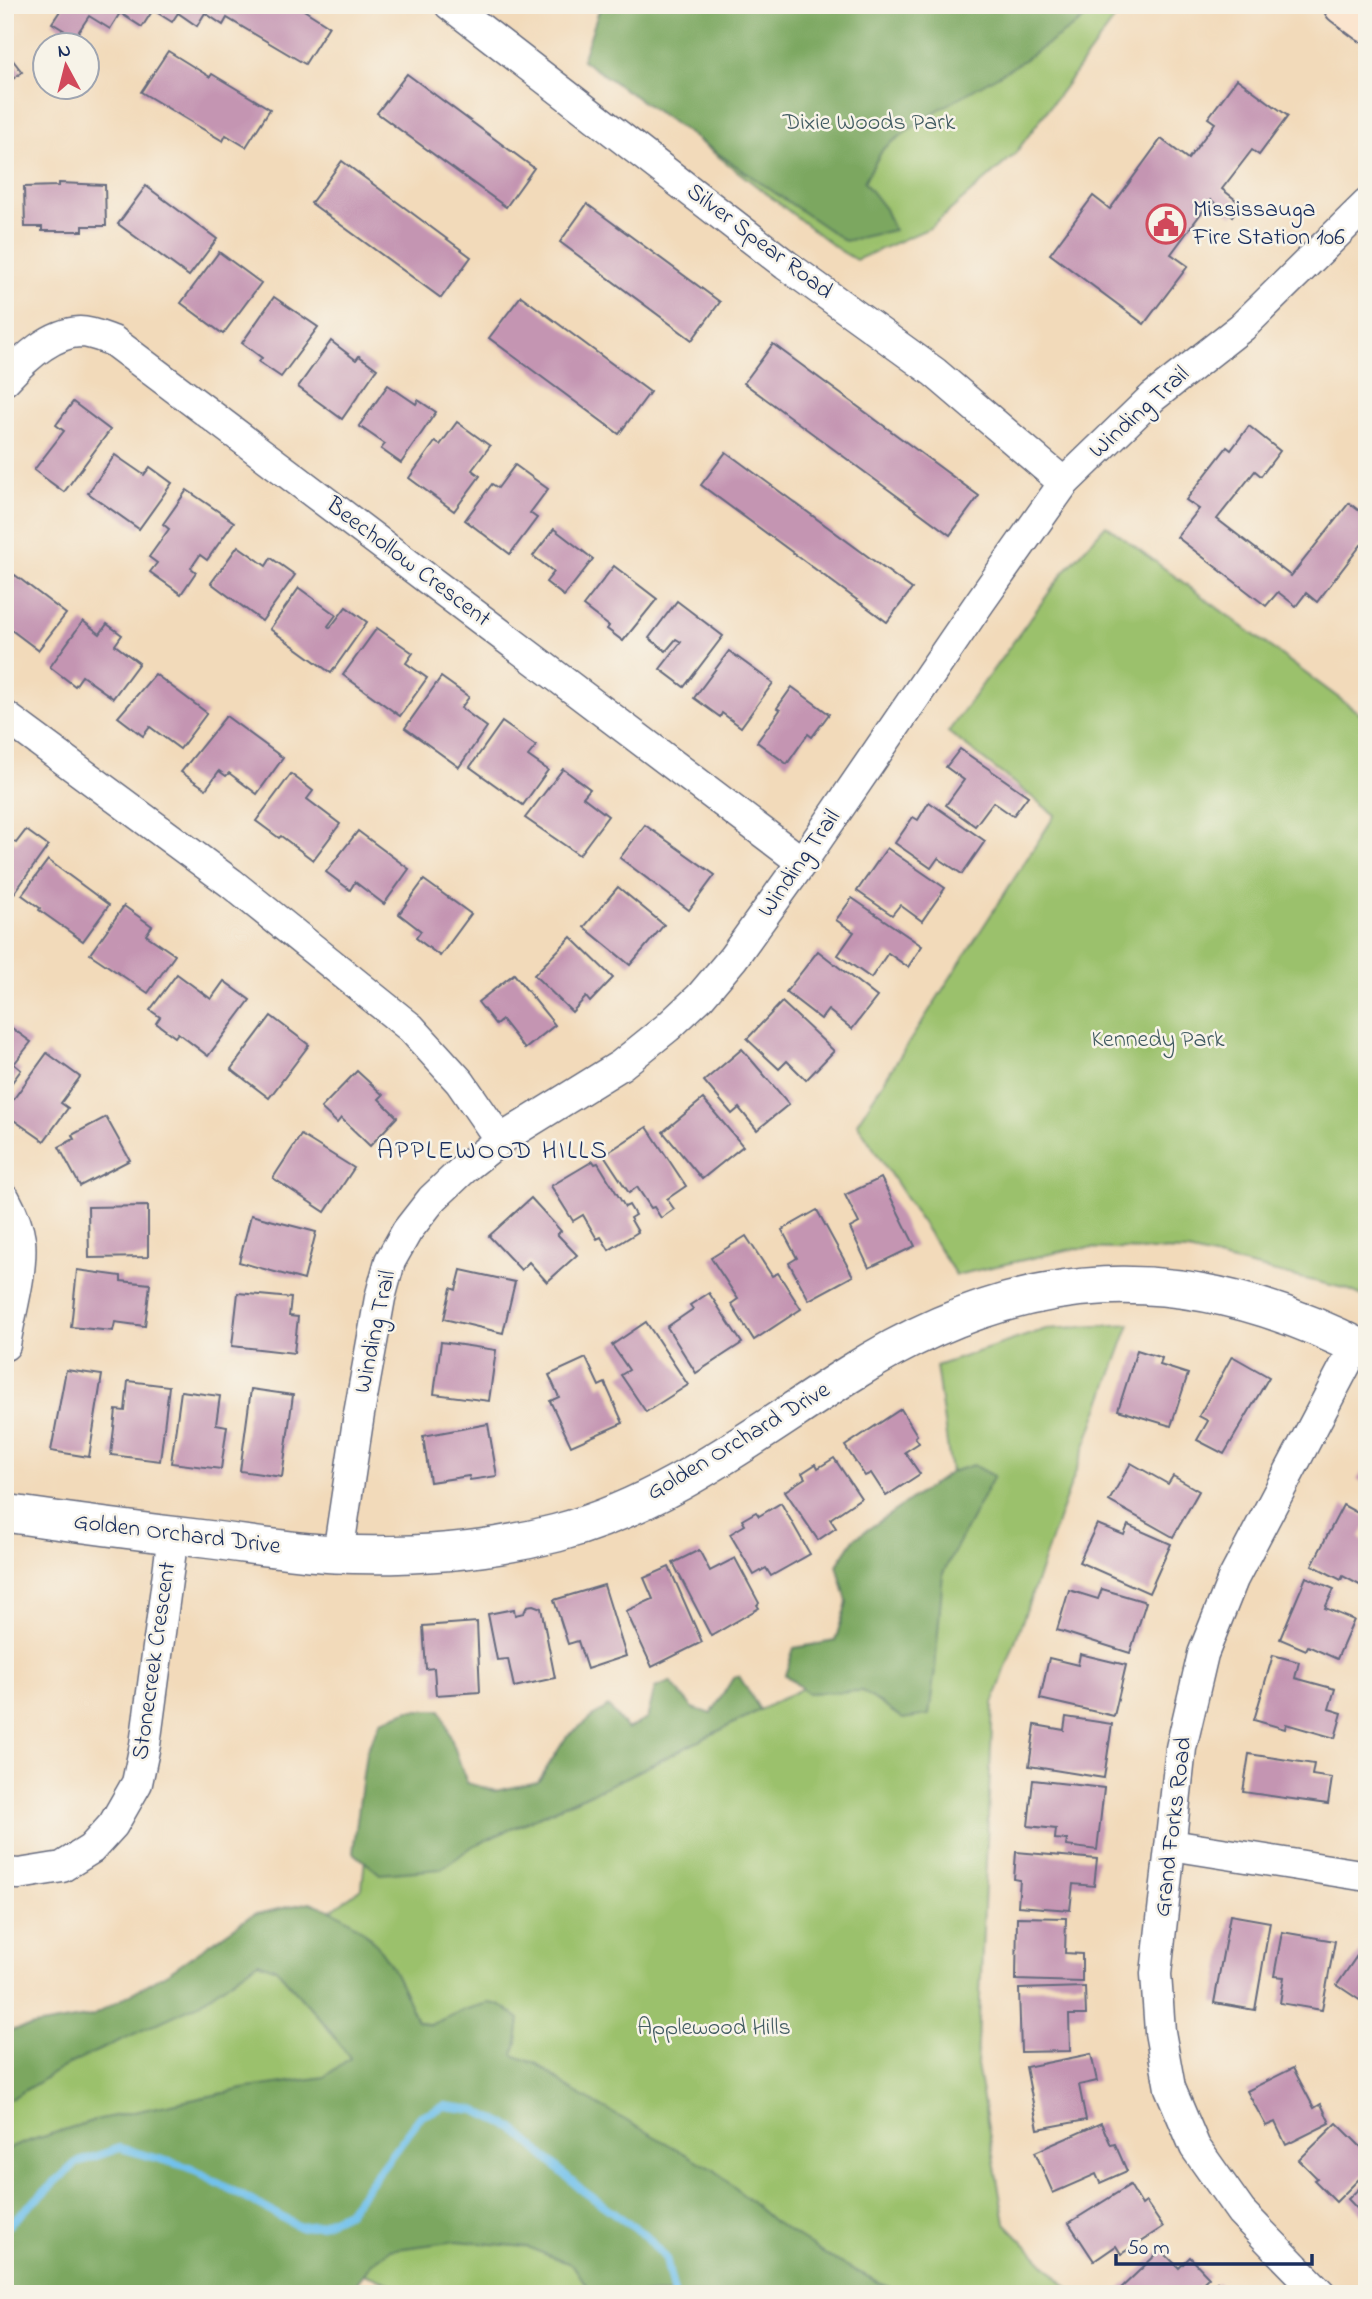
<svg xmlns="http://www.w3.org/2000/svg" width="1372" height="2299" viewBox="0 0 1372 2299" font-family="'Indie Flower',sans-serif">
<rect width="100%" height="100%" fill="#f7f3e8"/>
<filter id="ink" filterUnits="userSpaceOnUse"><feTurbulence type="fractalNoise" baseFrequency=".0143" numOctaves="2"/><feDisplacementMap in="SourceGraphic" scale="14" xChannelSelector="R" yChannelSelector="G"/><feConvolveMatrix kernelMatrix="1 2 1 2 8 2 1 2 1" color-interpolation-filters="sRGB"/></filter>
<filter id="wash" filterUnits="userSpaceOnUse"><feTurbulence type="fractalNoise" baseFrequency=".00686" numOctaves="4" result="noise"/><feDisplacementMap in="SourceGraphic" scale="28" xChannelSelector="R" yChannelSelector="G"/><feGaussianBlur stdDeviation="1.57" result="paint"/><feColorMatrix in="noise" values="0 0 0 0 0 0 0 0 0 0 0 0 0 0 0 0 0 1.4 0 .05"/><feComposite in="paint" operator="in"/></filter>
<g filter="url(#wash)">
<rect width="100%" height="100%" fill="#f2daba"/>
<g fill="#9bc16c" stroke="#5b7865" stroke-width="2">
<path d="M640 5H1125L1014 155 930 228 856 260 839 250 598 63Z"/>
<path d="M1106 525 1367 719V1298L1347 1289 1188 1251 1077 1248 956 1275 857 1123 1055 815 948 732 1064 572Z"/>
<path d="M1130 1324 1063 1506 993 1704 977 2065 1005 2223 1074 2294H419L350 2269 149 2294H5V2060L258 1962 362 1888 372 1789 473 1846 629 1776 837 1671 959 1529 936 1366 1046 1329Z"/>
</g>
<g fill="#7ca760" stroke="#4c6b5f" stroke-width="2">
<path d="M601 5H1105L1018 64 928 116 883 149 864 182 885 209 894 230 845 241 582 60Z"/>
<path d="M973 1465 994 1476 943 1573 935 1670 929 1715 903 1719 862 1691 808 1693 785 1675 794 1648 835 1641 847 1602 837 1565 854 1539 951 1472Z"/>
<path d="M739 1676 760 1710 629 1776 473 1846 441 1869 380 1874 353 1852 366 1752 381 1721 409 1710H441L467 1783 495 1791 538 1782 567 1736 608 1706 627 1729 647 1719 655 1688 670 1682 693 1708 711 1714 733 1678Z"/>
<path d="M310 1902C322 1907 335 1911 346 1918 386 1943 399 1980 417 2021L430 2025 463 2010 488 2003 501 2005 520 2019 517 2043 513 2055 537 2064 570 2089 716 2171 773 2221 829 2257 902 2294H592L573 2265 527 2247 457 2241 390 2250 372 2263 353 2288 344 2294H179L170 2290 149 2294H5V2150L32 2140 95 2120 248 2088 324 2077 350 2058 323 2022 276 1969 258 1962 197 2005 69 2064 12 2098 5 2100V2031L92 2016 169 1972 252 1915Z"/>
</g>
<g fill="none" stroke-linecap="round" stroke-linejoin="round">
<path stroke="#71c1ec" stroke-width="8" d="M5 2228 76 2163 120 2148 188 2167 300 2227 320 2225 348 2212 421 2116 445 2106 475 2110 513 2128 582 2190 646 2236 666 2259 674 2294"/>
</g>
<g id="blocks">
<g fill="#c495b2">
<path d="M64 5H286L290 7 296 5 329 26 305 64 227 18 223 25 205 13 197 26 178 13 172 22 153 10 142 27 120 13 110 29 89 16 75 37 52 23Z"/>
<path d="M5 50 22 72 5 85Z"/>
<path d="M168 51 210 77 212 74 270 109 246 147 226 135 223 141 141 92Z"/>
<path d="M407 74 534 168 506 207 377 113Z"/>
<path d="M1237 79 1288 116 1259 155 1252 150 1222 189 1241 204 1232 216 1211 200 1171 254 1188 266 1144 324 1050 254 1093 196 1110 209 1161 139 1188 159 1215 123 1208 118Z"/>
<path d="M342 161 471 257 441 298 311 203Z"/>
<path d="M59 183 105 185 106 226H83V231H42V227H25L24 187 59 186Z"/>
<path d="M146 186 217 239 189 276 118 224Z"/>
<path d="M587 204 720 302 692 340 560 242Z"/>
<path d="M219 252 261 283 223 334 181 303Z"/>
<path d="M521 296 650 392 619 434 489 338Z"/>
<path d="M274 297 318 327 281 377 259 362 262 358 242 343Z"/>
<path d="M331 341 356 360 359 356 377 369 342 419 298 387Z"/>
<path d="M773 344 979 496 950 535 744 383Z"/>
<path d="M388 385 416 404 418 400 436 412 401 463 381 449 385 444 359 426Z"/>
<path d="M73 402 110 430 64 492 34 470 64 431 56 425Z"/>
<path d="M457 422 490 446 472 470 480 476 454 511 409 478 435 442 440 445Z"/>
<path d="M1249 426 1280 451 1261 476 1255 471 1217 519 1291 576 1349 503 1367 517V550L1361 545 1317 602 1306 593 1296 606 1278 592 1266 606 1177 537 1199 509 1186 500 1227 447 1231 450Z"/>
<path d="M726 452 912 589 887 622 701 485Z"/>
<path d="M115 455 144 475 150 467 172 483 139 529 88 493Z"/>
<path d="M515 465 548 489 530 513 537 518 510 554 465 520 492 484 498 488Z"/>
<path d="M187 490 234 522 207 560 200 555 191 568 196 572 181 594 150 572 157 563 149 557 169 529 163 524Z"/>
<path d="M554 529 593 559 564 596 546 582 554 572 533 556Z"/>
<path d="M238 546 266 566 271 558 295 575 262 621 211 583Z"/>
<path d="M614 566 657 599 623 641 607 629 609 626 583 606Z"/>
<path d="M15 575 66 614 38 650 10 629 8 633 5 631V588Z"/>
<path d="M299 588 336 615 328 626 330 628 346 607 367 622 331 673 270 629Z"/>
<path d="M677 601 723 636 684 687 660 669 681 642 676 639 666 651 649 638Z"/>
<path d="M83 621 100 634 107 624 122 635 115 645 139 663 113 698 82 676 75 686 50 667Z"/>
<path d="M377 628 413 653 406 663 427 678 400 716 343 675Z"/>
<path d="M729 651 773 683 741 727 722 713 720 717 694 698Z"/>
<path d="M155 674 207 713 180 749 150 727 143 736 118 717Z"/>
<path d="M441 677 469 697 461 708 487 727 459 767 405 728Z"/>
<path d="M792 687 829 714 812 737 808 734 787 764 757 742 780 710 777 708Z"/>
<path d="M226 716 283 758 257 794 229 773 226 776 219 771 206 789 181 772Z"/>
<path d="M502 722 536 746 528 756 548 770 523 805 470 767Z"/>
<path d="M960 749 1028 796 1013 816 993 802 975 826 946 805 964 780 946 767Z"/>
<path d="M563 769 590 789 583 797 608 816 579 855 525 818Z"/>
<path d="M291 774 313 791 307 799 340 824 313 860 281 836 279 838 256 821Z"/>
<path d="M929 802 985 841 962 874 938 858 931 868 895 843 913 817 918 820Z"/>
<path d="M645 825 715 875 689 910 620 858Z"/>
<path d="M26 830 48 846 8 902 5 900V836L16 843Z"/>
<path d="M358 831 409 869 384 904 355 882 350 890 326 872Z"/>
<path d="M887 848 945 888 922 921 900 905 892 915 857 891Z"/>
<path d="M48 860 109 905 83 941 39 910 40 908 22 895Z"/>
<path d="M424 880 471 914 440 956 416 938 421 931 399 914Z"/>
<path d="M618 887 664 925 630 965 584 927Z"/>
<path d="M852 898 922 946 908 967 888 953 871 978 838 955 854 932 836 920Z"/>
<path d="M124 906 152 926 146 935 175 955 148 993 90 954Z"/>
<path d="M571 937 613 978 590 1002 586 997 572 1012 534 975Z"/>
<path d="M818 951 877 997 852 1029 828 1010 821 1019 786 992Z"/>
<path d="M177 974 211 999 224 981 250 1000 208 1056 178 1033 175 1037 156 1023 160 1017 150 1010Z"/>
<path d="M514 974 555 1025 525 1049 502 1020 496 1025 478 1002Z"/>
<path d="M782 1002 834 1051 806 1080 787 1061 779 1069 747 1039Z"/>
<path d="M271 1016 309 1045 269 1098 231 1069Z"/>
<path d="M5 1023 31 1042 14 1064 21 1070 5 1092Z"/>
<path d="M742 1049 789 1104 757 1130 739 1108 732 1114 704 1081Z"/>
<path d="M47 1053 80 1077 61 1103 68 1108 44 1141 5 1114V1111Z"/>
<path d="M357 1071 383 1095 379 1099 397 1117 370 1146 341 1118 337 1123 321 1108Z"/>
<path d="M703 1099 743 1146 702 1179 663 1132Z"/>
<path d="M106 1117 130 1160 80 1186 59 1147 74 1139 72 1135Z"/>
<path d="M647 1127 686 1186 667 1199 674 1209 661 1218 654 1207 651 1208 637 1187 629 1193 604 1155Z"/>
<path d="M301 1135 354 1168 325 1212 273 1178Z"/>
<path d="M593 1161 595 1164 598 1163 625 1207 629 1205 635 1215 630 1218 638 1232 609 1250 601 1237 597 1239 583 1215 573 1221 551 1186Z"/>
<path d="M881 1178 915 1246 869 1268 850 1228 859 1223 845 1195Z"/>
<path d="M531 1198 561 1231 557 1234 577 1255 547 1282 529 1262 521 1270 489 1236Z"/>
<path d="M148 1206V1257L89 1258 88 1207Z"/>
<path d="M817 1210 853 1276 809 1300 789 1263 797 1258 782 1230Z"/>
<path d="M251 1215 316 1232 304 1280 239 1262Z"/>
<path d="M746 1236 772 1276 778 1273 801 1309 754 1340 731 1304 738 1299 711 1258Z"/>
<path d="M77 1270 121 1276V1281L150 1284 145 1326 115 1322 113 1331 71 1327Z"/>
<path d="M461 1270 515 1282 503 1333 444 1319 451 1288 456 1290Z"/>
<path d="M238 1293 291 1298 289 1316 298 1317 294 1353 232 1346Z"/>
<path d="M709 1293 742 1343 696 1373 667 1327 693 1309 690 1305Z"/>
<path d="M646 1322 688 1385 646 1412 621 1375 629 1370 612 1345Z"/>
<path d="M441 1342 496 1350 489 1401 434 1394Z"/>
<path d="M1137 1350 1162 1358 1160 1365 1188 1374 1171 1426 1118 1410Z"/>
<path d="M1232 1356 1269 1377 1224 1454 1197 1440 1208 1421 1199 1416Z"/>
<path d="M586 1358 599 1386 605 1383 623 1423 571 1446 550 1401 559 1397 549 1375Z"/>
<path d="M66 1370 102 1375 89 1457 51 1451Z"/>
<path d="M128 1381 169 1386 160 1461 111 1455 116 1410 125 1411Z"/>
<path d="M251 1389 293 1395 282 1477 240 1471Z"/>
<path d="M181 1391 220 1396 216 1424 227 1426 221 1469 171 1463Z"/>
<path d="M901 1409 917 1435 915 1437 919 1443 905 1452 920 1474 886 1496 871 1473 865 1476 845 1446Z"/>
<path d="M488 1424 497 1476 470 1480 469 1476 430 1482 423 1436Z"/>
<path d="M834 1458 861 1498 830 1519 836 1528 818 1540 785 1491 805 1478 802 1473 816 1464 818 1468Z"/>
<path d="M1131 1463 1168 1484 1173 1476 1199 1491 1173 1537 1109 1501Z"/>
<path d="M1367 1465V1486L1357 1480Z"/>
<path d="M781 1503 810 1554 771 1576 766 1568 754 1575 730 1534 745 1525 742 1520 756 1512 759 1516Z"/>
<path d="M1343 1505 1367 1518V1524L1359 1538 1367 1542V1589L1343 1576 1341 1580 1312 1565Z"/>
<path d="M1097 1524 1124 1535 1128 1525 1171 1544 1149 1593 1079 1562Z"/>
<path d="M699 1550 710 1571 735 1558 759 1603 757 1605 759 1608 711 1636 673 1563Z"/>
<path d="M669 1567 702 1642 652 1667 626 1611 653 1599 644 1578Z"/>
<path d="M1306 1577 1334 1589 1325 1608 1354 1620 1337 1659 1308 1646 1306 1650 1280 1639Z"/>
<path d="M604 1585 626 1656 587 1669 578 1641 568 1644 554 1600Z"/>
<path d="M1102 1589 1146 1602 1130 1653 1057 1630 1069 1590 1098 1599Z"/>
<path d="M533 1605 541 1608 555 1678 514 1687 508 1659 497 1660 488 1614 514 1609 515 1615 524 1613 527 1606Z"/>
<path d="M477 1622 480 1692 436 1695 434 1668 426 1669 423 1626Z"/>
<path d="M1080 1654 1126 1665 1114 1716 1040 1699 1049 1658 1078 1665Z"/>
<path d="M1273 1655 1299 1662 1295 1678 1335 1689 1329 1709 1342 1713 1335 1738 1286 1724 1285 1729 1254 1720Z"/>
<path d="M1066 1717 1112 1724 1104 1778 1029 1766 1035 1725 1064 1730Z"/>
<path d="M1249 1754 1314 1764 1312 1775 1332 1778 1328 1804 1243 1792Z"/>
<path d="M1033 1780 1104 1788 1097 1850 1066 1846 1067 1840 1055 1839 1056 1829 1028 1826Z"/>
<path d="M1016 1852 1097 1859 1094 1886 1073 1884 1070 1910 1018 1906 1020 1880 1014 1879Z"/>
<path d="M1230 1915 1270 1922 1255 2010 1214 2003Z"/>
<path d="M1017 1917 1066 1918 1065 1953 1082 1954V1982L1016 1980Z"/>
<path d="M1282 1932 1335 1941 1322 2010 1280 2003 1284 1977 1274 1976Z"/>
<path d="M1361 1950 1367 1954V2005L1337 1985Z"/>
<path d="M1085 1987 1086 2015H1069L1070 2051 1021 2052 1019 1989Z"/>
<path d="M1091 2054 1097 2081 1079 2085 1086 2120 1038 2129 1026 2067Z"/>
<path d="M1293 2068 1314 2108 1321 2104 1330 2123 1286 2145 1275 2122 1266 2126 1247 2091Z"/>
<path d="M1101 2123 1111 2145 1115 2144 1127 2171 1100 2183 1096 2174 1053 2193 1035 2152Z"/>
<path d="M1337 2123 1367 2153V2171L1336 2202 1314 2180 1317 2178 1299 2160Z"/>
<path d="M1367 2181V2219L1348 2199Z"/>
<path d="M1130 2185 1142 2205 1146 2202 1163 2227 1121 2254 1116 2246 1094 2261 1069 2223Z"/>
<path d="M1161 2250 1179 2268 1190 2257 1209 2277 1191 2294H1118L1117 2292Z"/>
<path d="M1217 2282 1228 2294H1204Z"/>
</g>
</g>
</g>
<g filter="url(#ink)">
<use href="#blocks" fill-opacity="0" stroke="#666b7e" stroke-width="2"/>
<g fill="none" stroke-linecap="round" stroke-linejoin="round">
<g stroke="#666b7e" stroke-width="33">
<g id="minor">
<path d="M450 5 786 265 934 372 1064 483"/>
<path d="M5 380C24 359 51 333 80 332 91 332 102 337 113 341L802 862"/>
<path d="M5 716 231 883 411 1028 460 1082 500 1140"/>
<path d="M5 1199C12 1212 18 1225 20 1240 23 1272 10 1314 5 1345"/>
<path d="M338 1554 359 1414 380 1298 390 1261 407 1231 432 1199 466 1167 500 1140 621 1065 668 1027 700 997 733 958 802 862 980 602 1064 483 1153 397 1242 327 1367 204"/>
<path d="M1171 1845 1367 1876"/>
<path d="M5 1873 19 1874 62 1867 91 1849 113 1825 137 1783 145 1745 173 1535"/>
<path d="M1321 2294 1241 2212 1195 2147 1170 2088 1160 2032 1156 1974 1181 1748 1203 1654 1233 1579 1356 1345"/>
</g>
</g>
<g stroke="#666b7e" stroke-width="40">
<path id="tertiary" d="M5 1513C74 1523 144 1532 213 1540 253 1545 294 1552 335 1554 410 1557 484 1552 557 1533 666 1504 755 1434 848 1375 1021 1264 1184 1256 1367 1351"/>
</g>
<g stroke="#666b7e" stroke-width="42">
<path id="secondary" d="M1343 5 1367 23"/>
</g>
<use href="#minor" stroke="#fff" stroke-width="30"/>
<use href="#tertiary" stroke="#fff" stroke-width="37"/>
<use href="#secondary" stroke="#fbe5cf" stroke-width="38"/>
</g>
</g>
<defs>
<g id="civic-ring" transform="scale(2.0125)"><circle r="9.5" fill="#f7f3e8" stroke="#d1495b" stroke-width="1.5"/><path d="M-.6-6.5H3V-4.5H.6V-3L4-1V1h2V6H-6V1h2V-1L-.6-3ZM-1.2 2.5V6h2.4V2.5Z" fill="#d1495b"/></g>
</defs>
<g fill-rule="evenodd">
<use href="#civic-ring" x="1166" y="224"/>
</g>
<g text-anchor="middle" dominant-baseline="central" stroke-width="5" stroke-linejoin="round" paint-order="stroke">
<g font-size="24" fill="#415b62" stroke="#f7f3e8">
<text x="869" y="123">Dixie Woods Park</text>
<text x="1158" y="1040">Kennedy Park</text>
<text x="714" y="2028">Applewood Hills</text>
</g>
<g font-size="24" fill="#1b2f5e" stroke="#f7f3e8" text-anchor="start">
<text x="1193" y="210">Mississauga<tspan x="1193" dy="28">Fire Station 106</tspan></text>
</g>
<g font-size="24" fill="#1b2f5e" stroke="#f7f3e8">
<text transform="translate(759 242) rotate(37)">Silver Spear Road</text>
<text transform="translate(1140 413) rotate(-42)">Winding Trail</text>
<text transform="translate(408 563) rotate(37)">Beechollow Crescent</text>
<text transform="translate(800 864) rotate(-55)">Winding Trail</text>
<text transform="translate(376 1332) rotate(-78)">Winding Trail</text>
<text transform="translate(739 1442) rotate(-31)">Golden Orchard Drive</text>
<text transform="translate(177 1535) rotate(7)">Golden Orchard Drive</text>
<text transform="translate(155 1661) rotate(-82)">Stonecreek Crescent</text>
<text transform="translate(1174 1827) rotate(-83)">Grand Forks Road</text>
</g>
<g font-size="26" letter-spacing="2" fill="#1b2f5e" stroke="#f7f3e8">
<text x="493" y="1152">APPLEWOOD HILLS</text>
</g>
</g>
<rect width="1372" height="2299" fill="none" stroke="#f7f3e8" stroke-width="28"/>
<g transform="translate(66 66) rotate(353)"><circle r="33" fill="#f7f3e8" stroke="#9fa5b1" stroke-width="2"/>
<path d="M0-5L12 26L0 18L-12 26Z" fill="#d1495b"/>
<text y="-10" font-size="19" font-weight="bold" text-anchor="middle" fill="#1b2f5e">N</text>
</g>
<path d="M1116 2254v10h196v-10" fill="none" stroke="#1b2f5e" stroke-width="3.5"/>
<text x="1127" y="2254" font-size="21" fill="#1b2f5e" stroke="#f7f3e8" stroke-width="5" paint-order="stroke">50 m</text>
</svg>
